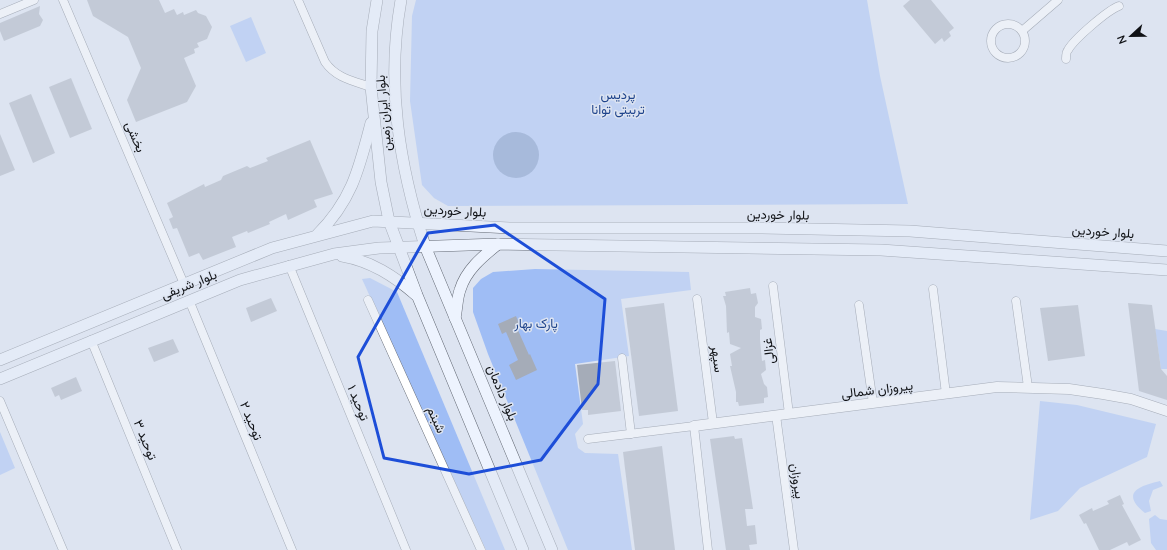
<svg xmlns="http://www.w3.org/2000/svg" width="1167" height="550" viewBox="0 0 1167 550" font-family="'Nunito Sans',Vazirmatn,sans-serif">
<rect width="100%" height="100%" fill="#dde4f1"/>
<g fill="#9fbdf5">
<path d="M416 0H867L880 76 908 204 448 206 434 198 422 185 410 101 412 16Z"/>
<path d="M251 17 266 53 246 62 230 26Z"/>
<path d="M535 269 689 272 691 290 621 299 629 356 575 364 583 424 575 434 578 448 585 453 618 454 632 550H568L488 354 473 312V288L481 279 493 272Z"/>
<path d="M370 278 397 292 505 550H486L362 279Z"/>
<path d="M1155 329 1167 331V369H1161Z"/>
<path d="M1040 401 1077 405 1156 424 1147 457 1080 488 1058 511 1030 520Z"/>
<path d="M0 432 15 468 0 475Z"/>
<path d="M1160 481 1163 486 1153 490 1149 501 1151 511 1145 513C1120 493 1139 486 1160 481Z"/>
<path d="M1155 515 1160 519 1167 520V550H1156L1151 543 1149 519Z"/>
</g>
<circle fill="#6787c1" cx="516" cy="155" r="23"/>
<g fill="#a5acb8">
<path d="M87 0H159L165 13 174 9 177 15 183 12 184 15 196 10 198 13 206 16 212 27 207 39 197 43 199 47 194 49 195 53 184 58 196 86 187 102 136 122 127 100 141 68 128 37 93 16Z"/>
<path d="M910 0H931L954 28 949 32 951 36 944 42 942 38 935 44 903 6Z"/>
<path d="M40 6 39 14 43 20 40 26 4 41 0 31V23Z"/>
<path d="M71 78 92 129 70 138 49 87Z"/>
<path d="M31 94 55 153 33 163 9 103Z"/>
<path d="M0 134 15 170 0 176Z"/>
<path d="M310 140 333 194 314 200 317 207 288 220 286 214 269 222 270 224 248 233 247 231 232 237 236 247 203 260 199 253 189 257 177 228 173 229 169 219 173 217 167 203 204 184 205 187 221 180 223 176 247 166 250 168 268 161 266 158Z"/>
<path d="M750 288 751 294 756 293 758 303 755 307V317L761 319 762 329 760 330V340L762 361 765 360 766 370 761 374 764 384 767 387 768 397 764 398V403L739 406 738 402H736V392L730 366H732L730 354 741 348 730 344 729 332 727 333 726 306 723 296H726L725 292Z"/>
<path d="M271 298 277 311 251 322 246 308Z"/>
<path d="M664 303 678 411 639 416 625 308Z"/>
<path d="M1128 303 1152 305 1161 369 1167 376V400L1139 391Z"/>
<path d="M1078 305 1085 356 1048 361 1040 308Z"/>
<path d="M516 316 520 326 517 328 529 355 530 354 537 370 516 380 509 365 518 360 506 332 502 334 498 324Z"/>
<path d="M173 339 179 352 154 362 148 348Z"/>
<path d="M615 361 621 411 588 415V410H582L577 365Z"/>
<path d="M76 377 82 391 61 400 59 395 55 397 51 388Z"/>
<path d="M734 436 735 439 742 438 750 489 753 509H745L747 526 755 525 757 544 749 545 750 550H726L721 516 710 439Z"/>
<path d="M662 446 675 550H635L623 452Z"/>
<path d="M1120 495 1124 504 1122 505 1141 540 1129 546 1127 542 1110 550H1099L1086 523 1084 524 1079 515 1092 508 1093 511 1109 504 1107 501Z"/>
</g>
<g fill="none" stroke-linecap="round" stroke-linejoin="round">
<g stroke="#646a75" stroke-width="9">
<g id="minor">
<path d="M63 0 184 284"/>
<path d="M298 0 325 62C336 78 353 81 371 87"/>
<path d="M0 14 34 0"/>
<circle cx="1008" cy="41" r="17"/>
<path d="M1022 31 1058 0"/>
<path d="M1066 59C1066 56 1066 52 1068 50 1074 39 1108 10 1119 6"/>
<path d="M289 265 406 550"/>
<path d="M773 286 789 414"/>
<path d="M933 289 946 394"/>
<path d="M697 299 713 423"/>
<path d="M189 300 292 550"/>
<path d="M368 300 481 550"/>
<path d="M1016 301 1028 387"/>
<path d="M859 305 873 403"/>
<path d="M91 340 177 550"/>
<path d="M622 358 631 434"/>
<path d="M0 401 63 550"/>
<path d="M776 415 794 550"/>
<path d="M588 439 694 426 708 550"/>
</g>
</g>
<g stroke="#646a75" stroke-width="11">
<path id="tertiary" d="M694 426 997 387 1069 389 1103 394 1131 399 1167 411"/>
</g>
<g stroke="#646a75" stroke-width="12">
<g id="secondary">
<path d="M377 0 372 31 371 87 381 182 389 221 417 295 523 550"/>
<path d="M401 0C386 84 399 165 425 246L552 550"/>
<path d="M317 235C352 200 359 169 371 123"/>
<path d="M342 256C371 261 394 276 416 295"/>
<path d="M455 318C457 309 457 298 460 290 466 270 482 257 498 244"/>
<path d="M0 360 272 248 373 221 510 228H762L910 231 1167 251"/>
<path d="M0 379 240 280 334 254 379 248 498 244 881 250 1167 270"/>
</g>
</g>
<use href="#minor" stroke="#fff" stroke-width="8"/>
<use href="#tertiary" stroke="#fff" stroke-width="10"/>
<use href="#secondary" stroke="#edf3fe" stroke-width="11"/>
</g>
<path d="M0 0H1167V550H0ZM495 225 605 299 598 384 541 460 469 474 384 458 358 357 428 233Z" fill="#dde4f1" fill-opacity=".55" fill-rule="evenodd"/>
<path fill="none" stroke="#1d4ed8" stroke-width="3" stroke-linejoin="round" d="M495 225 605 299 598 384 541 460 469 474 384 458 358 357 428 233Z"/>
<g text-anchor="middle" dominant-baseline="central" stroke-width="3" stroke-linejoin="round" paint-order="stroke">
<g font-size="13" fill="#1f448c" stroke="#dde4f1">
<text x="618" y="95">پردیس<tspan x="618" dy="15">تربیتی توانا</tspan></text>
<text x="536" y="324">پارک بهار</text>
</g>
<g font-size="13" fill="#101216" stroke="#dde4f1">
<text transform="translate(384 113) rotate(-95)">بلوار ایران زمین</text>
<text transform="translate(135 137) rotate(67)">بخشی</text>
<text transform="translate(455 211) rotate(3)">بلوار خوردین</text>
<text transform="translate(778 215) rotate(1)">بلوار خوردین</text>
<text transform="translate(1103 232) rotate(4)">بلوار خوردین</text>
<text transform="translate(189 285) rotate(-22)">بلوار شریفی</text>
<text transform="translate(769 351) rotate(-97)">غزالی</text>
<text transform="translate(717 359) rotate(83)">سپهر</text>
<text transform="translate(877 390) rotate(-7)">پیروزان شمالی</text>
<text transform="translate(502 393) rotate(67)">بلوار دادمان</text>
<text transform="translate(358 403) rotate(68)">توحید ۱</text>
<text transform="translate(436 420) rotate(66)">شبنم</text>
<text transform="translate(251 421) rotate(68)">توحید ۲</text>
<text transform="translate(145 440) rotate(68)">توحید ۳</text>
<text transform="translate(797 481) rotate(82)">پیروزان</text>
</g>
</g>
<g transform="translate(1131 36) rotate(248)" stroke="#dde4f1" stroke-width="3" paint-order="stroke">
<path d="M0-3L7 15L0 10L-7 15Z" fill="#101216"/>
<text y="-6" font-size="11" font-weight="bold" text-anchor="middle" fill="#101216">N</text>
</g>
</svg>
